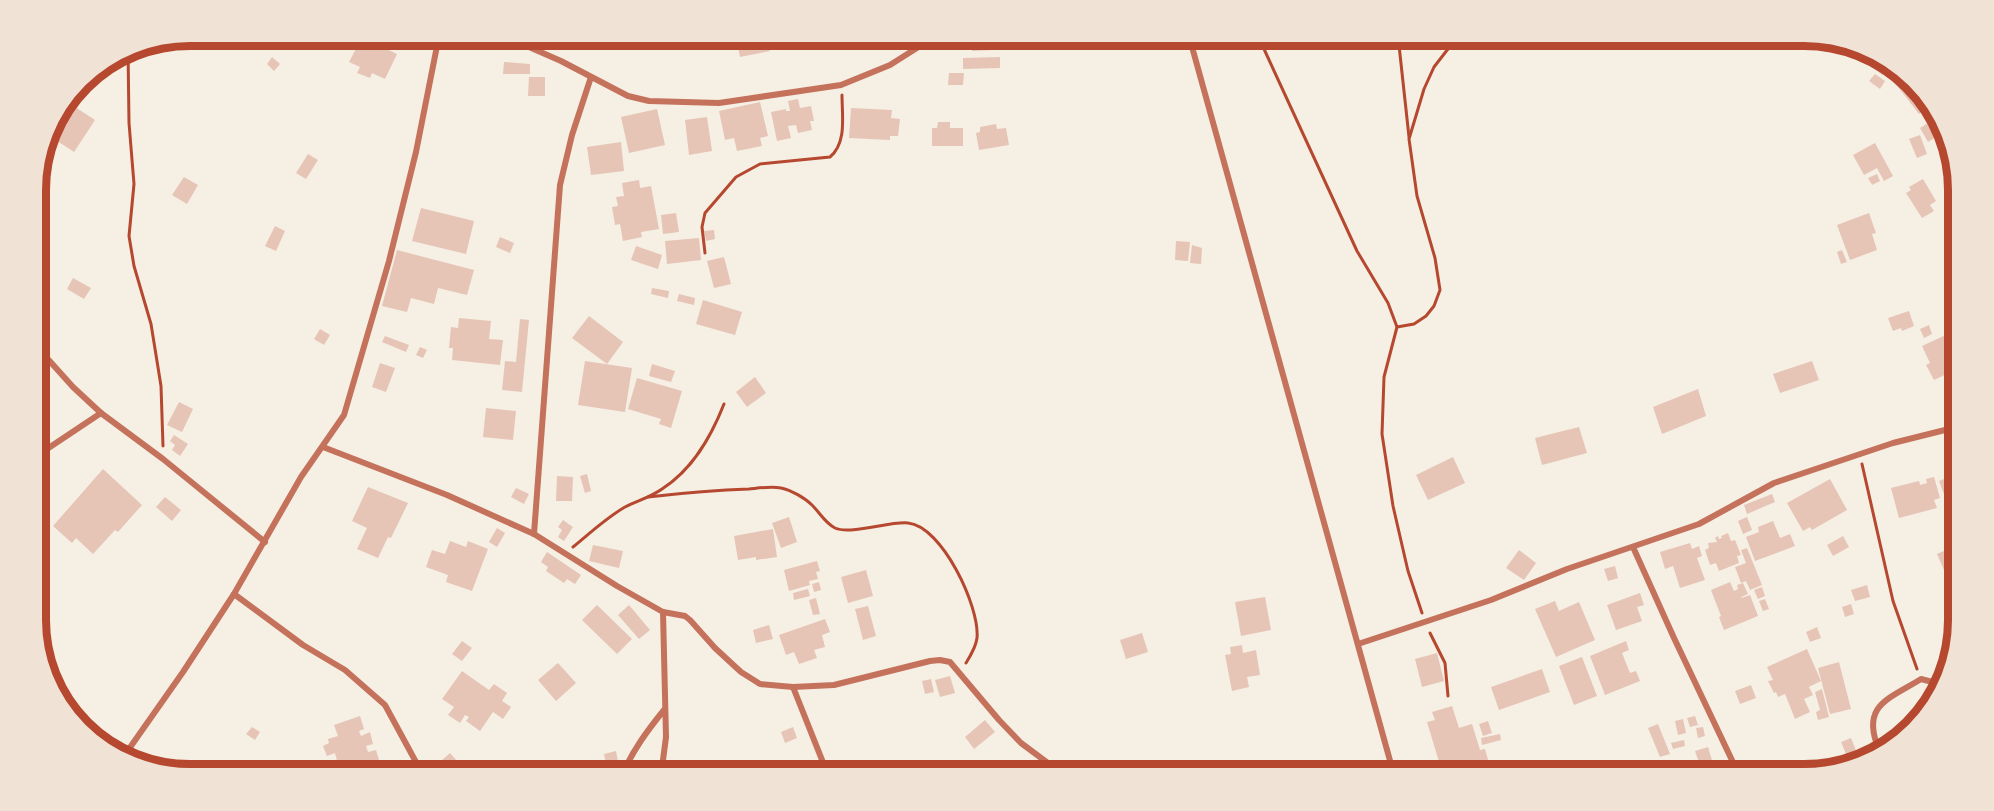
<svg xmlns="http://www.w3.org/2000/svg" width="1994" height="811" viewBox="0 0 1994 811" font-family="'IBM Plex Sans',sans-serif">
<rect width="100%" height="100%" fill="#f6efe4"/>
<g fill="#e6c5b7">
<path d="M736 36H777L779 43 768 45 770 51 740 57Z"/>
<rect x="892" y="36" width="22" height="5"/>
<path d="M938 36H1003V39H994V50L972 51V44H959V48H938Z"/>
<path d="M362 37 397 54 385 79 372 73 370 78 357 73 360 67 349 62Z"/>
<path d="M272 57 280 64 274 71 267 64Z"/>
<path d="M1000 57V68L963 69V58Z"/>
<path d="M504 62 530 64V74H503Z"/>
<path d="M1881 63 1889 68 1882 75 1875 69Z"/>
<path d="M949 73H964L963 85H948Z"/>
<path d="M1875 74 1885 81 1880 89 1869 81Z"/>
<path d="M529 77H545V96H528Z"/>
<path d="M1903 77 1920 89 1928 107 1919 114 1895 83Z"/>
<path d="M798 99 800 108 811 106 814 121H810L812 130 798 133 796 125 788 126 791 138 777 141 771 112 786 109V111H790L788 101Z"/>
<path d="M760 102 768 136 760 138 762 146 737 151 734 138 725 140 719 111Z"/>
<path d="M69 103 95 120 74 152 48 135Z"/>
<path d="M851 108 892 110 891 118 900 119 898 136H890V140L849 138Z"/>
<path d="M657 109 665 145 629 153 621 117Z"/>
<path d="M707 117 712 151 689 155 685 120Z"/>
<path d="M1934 119 1943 140 1939 135 1928 142 1920 128Z"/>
<path d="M938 122H950V128H963V146H932V128H937Z"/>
<path d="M996 124 997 129 1006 128 1009 145 979 150 976 133 980 132V127Z"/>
<path d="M1920 135 1927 154 1917 158 1909 139Z"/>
<path d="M621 142 624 171 591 175 587 147Z"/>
<path d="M1875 143 1893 176 1884 181 1877 168 1864 175 1853 155Z"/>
<path d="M308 154 318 160 306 179 296 173Z"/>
<path d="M1877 174 1880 181 1872 185 1868 178Z"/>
<path d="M184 177 198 185 187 204 172 195Z"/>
<path d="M1923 179 1936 201 1930 205 1934 211 1922 218 1906 193 1911 190 1909 187Z"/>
<path d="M639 180 640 188 651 186 659 229 641 232 642 237 623 241 620 224 615 225 612 207 618 206 616 197 624 196 622 183Z"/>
<path d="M421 208 474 221 466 254 412 241Z"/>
<path d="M676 213 679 232 663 234 661 215Z"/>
<path d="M1869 213 1876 233 1872 234 1877 250 1850 260 1837 225Z"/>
<path d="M275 226 285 231 276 251 265 246Z"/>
<path d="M714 230 715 239 706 241 704 231Z"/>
<path d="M500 237 514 243 510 253 496 247Z"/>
<path d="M699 238 701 260 667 264 665 241Z"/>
<path d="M1176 241 1190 242 1188 261 1175 260Z"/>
<path d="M1192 245 1202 248 1201 264 1190 263Z"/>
<path d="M636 246 662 255 658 269 631 260Z"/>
<path d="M397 250 474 270 467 295 438 288 434 304 411 298 407 312 382 306Z"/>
<path d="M1842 250 1847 262 1841 264 1837 252Z"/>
<path d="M724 257 731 284 714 288 707 261Z"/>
<path d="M73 278 91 288 84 299 67 289Z"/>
<path d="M652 288 669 291 668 298 651 294Z"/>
<path d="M679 294 695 298 694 305 677 301Z"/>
<path d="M703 300 742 312 735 335 696 324Z"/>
<path d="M1909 311 1914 326 1902 331 1901 328 1893 331 1888 318Z"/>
<path d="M589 316 623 342 607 364 572 338Z"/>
<path d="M459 318 491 321 489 339 503 340 500 365 452 360 453 348H449L451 327 458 328Z"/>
<path d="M520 319 529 320 522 392 502 390 505 361 516 362Z"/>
<path d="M1929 325 1932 334 1924 338 1920 329Z"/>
<path d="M320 329 330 335 324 345 314 339Z"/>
<path d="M1950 333 1957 349V369L1934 380 1926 365 1930 363 1922 346Z"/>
<path d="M385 336 409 345 406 352 382 342Z"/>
<path d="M420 347 427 350 423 358 416 355Z"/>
<path d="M585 361 632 368 625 412 578 405Z"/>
<path d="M1812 361 1819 380 1780 393 1773 374Z"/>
<path d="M380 363 395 368 386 392 372 387Z"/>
<path d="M652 364 675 371 671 382 649 376Z"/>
<path d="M755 377 766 393 747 407 736 392Z"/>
<path d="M637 378 682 391 671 428 659 424 661 419 628 409Z"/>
<path d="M1698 389 1706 416 1662 434 1653 407Z"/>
<path d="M179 402 193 409 182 432 167 425Z"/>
<path d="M486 408 516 411 513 440 483 437Z"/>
<path d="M1579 427 1587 453 1542 465 1535 438Z"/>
<path d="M174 435 188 444 180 456 172 450 175 445 170 441Z"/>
<path d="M1453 457 1465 483 1428 500 1416 475Z"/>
<path d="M1958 462V488H1957L1949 465Z"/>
<path d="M103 469 142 505 118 532 115 530 93 554 76 538 72 543 53 526Z"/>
<path d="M587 474 591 491 585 493 580 476Z"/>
<path d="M557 476 573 477 572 501H556Z"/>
<path d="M1934 477 1940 498 1934 500 1937 508 1899 518 1891 488 1919 481 1920 485 1927 483 1926 479Z"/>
<path d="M1949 477 1955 493 1945 497 1939 481Z"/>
<path d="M1830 479 1847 510 1812 530 1810 527 1803 531 1787 503Z"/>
<path d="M368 487 408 503 391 538 388 537 378 558 357 549 367 528 352 521Z"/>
<path d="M516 488 529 494 524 504 511 497Z"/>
<path d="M1772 494 1775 502 1747 514 1744 505Z"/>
<path d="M165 497 181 510 172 521 156 507Z"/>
<path d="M789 517 797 542 781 548 772 523Z"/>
<path d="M1747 517 1752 530 1743 534 1738 521Z"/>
<path d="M563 520 573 527 564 541 558 537 562 530 558 527Z"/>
<path d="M1773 521 1780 538 1790 534 1795 546 1755 561 1746 537 1759 532 1758 527Z"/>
<path d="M497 528 505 533 497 547 489 542Z"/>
<path d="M773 529 777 557 756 560V557L738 560 734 536Z"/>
<path d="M1728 533 1731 541 1735 540 1741 555 1737 556 1739 563 1719 571 1716 563 1710 565 1705 550 1709 548 1708 543 1717 542 1715 538 1718 536 1719 539 1722 538 1721 536Z"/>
<path d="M1843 536 1849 547 1833 556 1827 545Z"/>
<path d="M450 541 466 547 468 541 488 549 472 591 446 582 448 575 426 567 432 550 445 554Z"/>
<path d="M1690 543 1692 549 1699 546 1702 556 1697 558 1705 580 1680 588 1673 566 1665 569 1660 552Z"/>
<path d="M593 545 623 551 619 568 589 561Z"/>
<path d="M1957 545 1958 581 1950 584 1937 554Z"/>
<path d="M1747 548 1762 585 1750 590 1746 581 1741 583 1735 567 1746 563 1741 550Z"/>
<path d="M1519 550 1536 563 1524 580 1506 568Z"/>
<path d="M547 552 581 575 575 584 567 579 564 583 546 571 548 567 541 562Z"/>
<path d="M817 561 820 571 816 572 818 579 809 581 810 585 789 591 784 570Z"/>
<path d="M1615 566 1618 578 1608 581 1604 569Z"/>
<path d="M866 570 873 596 848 603 841 577Z"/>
<path d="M819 582 821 590 814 592 812 584Z"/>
<path d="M1730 582 1734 591 1738 589 1737 585 1743 583 1748 594 1741 597V598L1750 595 1758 616 1724 630 1719 617 1721 616 1711 590Z"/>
<path d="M1867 585 1870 597 1855 601 1851 590Z"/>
<path d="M1762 587 1765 596 1758 599 1754 590Z"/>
<path d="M808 589 810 596 794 600 793 593Z"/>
<path d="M1640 593 1644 605 1637 607 1642 621 1616 630 1607 605Z"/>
<path d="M1265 597 1271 630 1241 636 1235 602Z"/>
<path d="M816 598 820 614 813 615 809 600Z"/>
<path d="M1765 599 1769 609 1763 611 1759 601Z"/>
<path d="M1555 601 1559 611 1579 602 1595 640 1556 657 1535 609Z"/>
<path d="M1851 604 1854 614 1845 617 1842 607Z"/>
<path d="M597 605 632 639 617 654 582 620Z"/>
<path d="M629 605 650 630 639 639 618 615Z"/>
<path d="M868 606 876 636 863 640 855 609Z"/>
<path d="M825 619 830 632 822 635 825 647 814 650 817 658 799 664 794 652 786 655 779 635Z"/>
<path d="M769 625 773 639 756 643 753 630Z"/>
<path d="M1817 627 1821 638 1810 642 1806 632Z"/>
<path d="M1142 633 1148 652 1126 659 1120 640Z"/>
<path d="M462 641 472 648 462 661 452 654Z"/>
<path d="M1626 641 1629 650 1622 653 1630 673 1636 671 1640 681 1605 695 1590 656Z"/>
<path d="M1242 645 1243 653 1256 650 1260 675 1247 677 1249 687 1232 691 1225 655 1231 654 1230 647Z"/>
<path d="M1807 649 1821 681 1809 687 1813 695 1804 699 1810 712 1795 719 1785 694 1778 697 1776 692 1774 693 1768 681 1773 680 1767 667Z"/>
<path d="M1437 653 1444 681 1422 687 1415 659Z"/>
<path d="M1582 657 1597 696 1574 705 1559 666Z"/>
<path d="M1839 662 1851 709 1830 714 1818 668Z"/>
<path d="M558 663 576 683 556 701 538 680Z"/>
<path d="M1542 669 1550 692 1499 710 1491 687Z"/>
<path d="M462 671 489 690 494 684 507 693 502 701 511 707 503 719 493 712 480 731 466 721 469 717 465 715 460 723 448 715 454 707 442 699Z"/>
<path d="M950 676 955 693 940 697 935 680Z"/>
<path d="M931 679 934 692 925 694 922 681Z"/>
<path d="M1751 685 1756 698 1740 704 1735 691Z"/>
<path d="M1822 689 1829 717 1818 720 1816 712 1820 710 1815 692Z"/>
<path d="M1452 706 1459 728 1472 724 1480 750 1485 749 1489 763 1455 775H1443L1427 722 1435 720 1432 712Z"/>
<path d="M360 716 364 729 359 731 361 736 370 732 373 744 366 746 368 752 376 750 379 760 337 774 333 763 337 761 335 753 327 756 323 746 329 743 328 739 338 736 334 725Z"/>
<path d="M1695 716 1698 725 1690 727 1687 718Z"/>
<path d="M1683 719 1686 733 1678 735 1675 721Z"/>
<path d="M985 720 995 732 974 749 965 737Z"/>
<path d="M1488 721 1492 733 1483 736 1479 724Z"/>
<path d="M1658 724 1670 754 1660 757 1648 728Z"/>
<path d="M252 727 260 732 255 740 246 734Z"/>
<path d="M793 727 797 738 785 743 781 732Z"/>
<path d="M1703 727 1705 736 1698 738 1696 728Z"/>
<path d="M1500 734 1501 740 1482 745 1481 738Z"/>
<path d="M1851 738 1859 758 1849 761 1841 742Z"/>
<path d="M1684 740 1685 746 1673 749 1671 743Z"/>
<path d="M1708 747 1714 767 1702 771 1695 751Z"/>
<path d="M616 751 618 762 606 764 604 754Z"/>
<path d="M450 753 457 761 447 768 441 761Z"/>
<path d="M1530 760 1534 775H1506L1505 773 1515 770 1513 765Z"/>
</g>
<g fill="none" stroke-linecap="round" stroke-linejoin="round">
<g stroke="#b5482f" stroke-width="3">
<path d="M1258 36 1357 251 1388 303 1397 327 1384 377 1382 434 1393 506 1408 571 1422 613"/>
<path d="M1398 36 1409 137"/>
<path d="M128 49 129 123 134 184 129 236 134 266 151 324 161 386 163 446"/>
<path d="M705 253 702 227 705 213 736 177 760 164 830 157C847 143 842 116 842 95"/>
<path d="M1397 327 1414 324 1426 316 1434 306 1440 290 1435 258 1417 196 1409 139 1424 89 1434 67 1458 36"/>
<path d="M1862 464 1893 601 1917 669"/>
<path d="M648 497C682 493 715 490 749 489 759 488 771 486 781 488 791 490 805 498 812 505 820 513 825 523 835 528 851 535 890 521 908 523 942 526 980 607 977 638 976 647 971 655 966 663"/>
<path d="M573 547C589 534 606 518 625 507 637 501 651 497 662 489 693 469 711 437 724 404"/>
<path d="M1430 633 1445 663 1448 696"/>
<path d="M754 775 765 770"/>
</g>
<g stroke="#c5725c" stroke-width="6">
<path d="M490 36 529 47 561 61 628 96 649 101 719 103 841 85 890 65 920 46 929 36"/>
<path d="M1189 36 1394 775"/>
<path d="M37 347 73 387 101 413 163 459 265 542"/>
<path d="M323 447 447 495 534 534 617 586 663 612 685 616 690 620 715 648 741 672 760 684 793 687 834 685 930 661 940 660 950 662 999 720 1021 743 1064 775"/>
<path d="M38 455 101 413"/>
<path d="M534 534 560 185 572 135 591 77"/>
<path d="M1633 547 1674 638 1739 775"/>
<path d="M234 594 303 645 345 670 385 705 423 775"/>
<path d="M663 612 666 737 663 760 666 775"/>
<path d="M1358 644 1491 600 1567 569 1699 524 1774 483 1893 443 1957 427"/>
<path d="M793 687 828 775"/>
<path d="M1879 750C1860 705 1889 699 1921 679L1940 684"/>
<path d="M124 756 183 672 234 594 301 477 344 415 389 261 416 152 439 36"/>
<path d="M622 775C633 750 647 731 664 710"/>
</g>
</g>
<path d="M0 0H1994V811H0ZM190 46H1804A144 144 0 0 1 1948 190V620A144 144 0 0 1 1804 764H190A144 144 0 0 1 46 620V190A144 144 0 0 1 190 46Z" fill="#f1e2d6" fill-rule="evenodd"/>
<path fill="none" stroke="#b5482f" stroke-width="8" d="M190 46H1804A144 144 0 0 1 1948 190V620A144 144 0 0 1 1804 764H190A144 144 0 0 1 46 620V190A144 144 0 0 1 190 46Z"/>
</svg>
